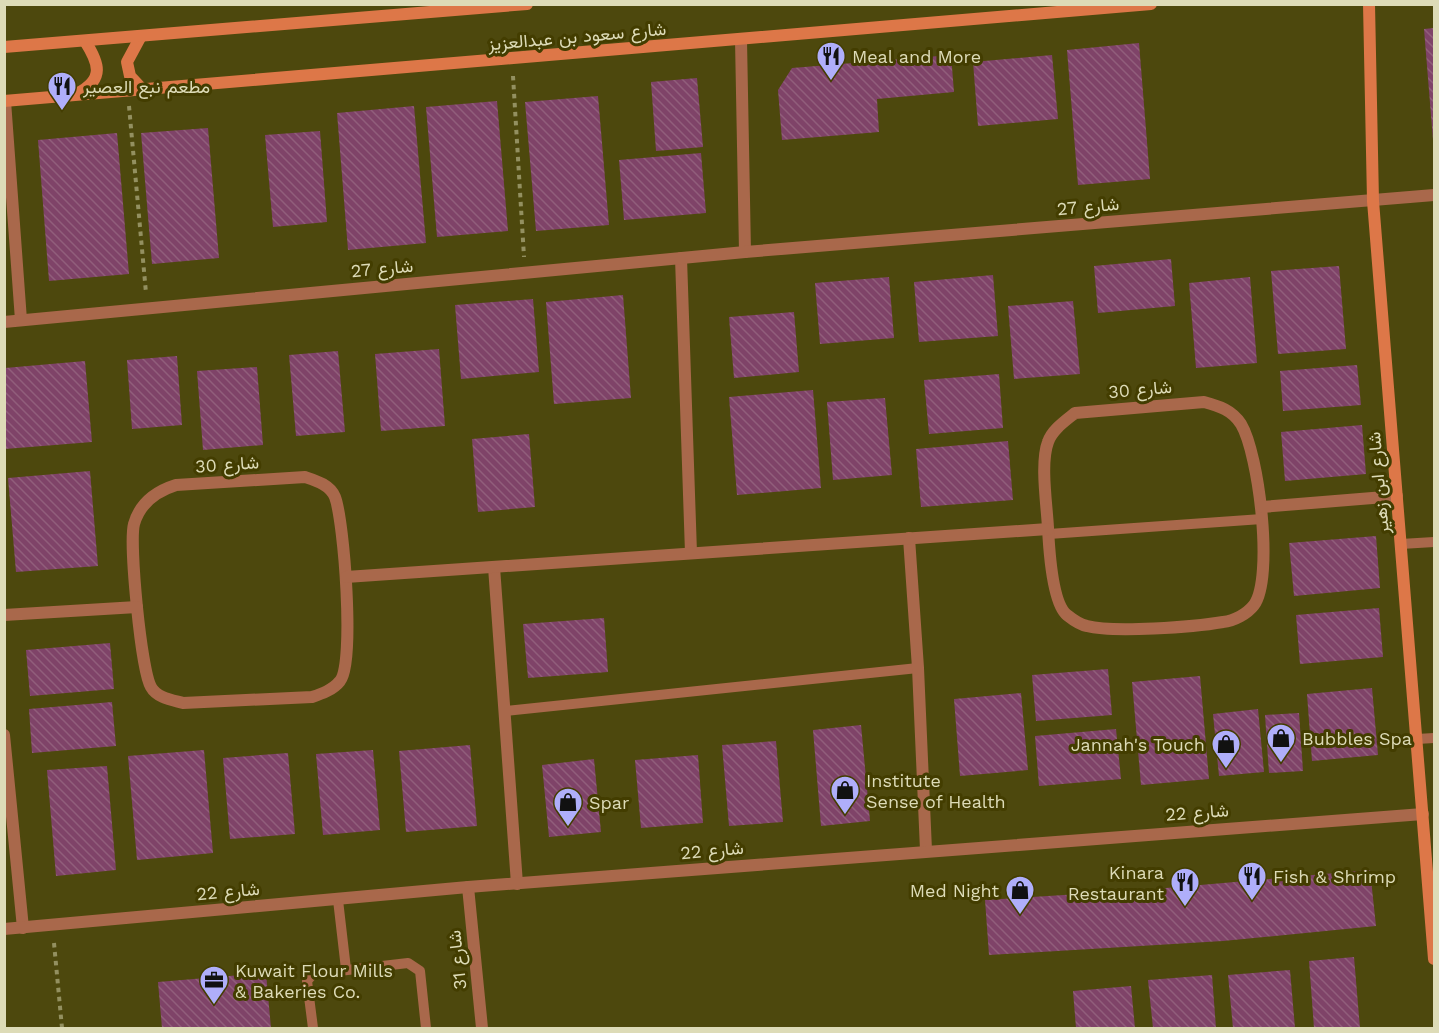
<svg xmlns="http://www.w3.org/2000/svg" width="1439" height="1033" viewBox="0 0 1439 1033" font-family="'Work Sans',Vazirmatn,sans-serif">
<defs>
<pattern id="building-back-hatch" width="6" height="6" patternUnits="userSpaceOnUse" patternTransform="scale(1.5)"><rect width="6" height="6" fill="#7f4368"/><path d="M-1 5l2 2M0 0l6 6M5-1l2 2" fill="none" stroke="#915e7b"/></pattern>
</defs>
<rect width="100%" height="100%" fill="#4d480d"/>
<g fill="url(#building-back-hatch)">
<path d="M1434 28V140H1433L1424 29Z"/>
<path d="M1139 43 1150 179 1078 185 1067 50Z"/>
<path d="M951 55 954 92 877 99 879 132 782 140 778 90 792 68Z"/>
<path d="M1052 55 1058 119 978 126 973 62Z"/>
<path d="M697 78 703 147 656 151 651 82Z"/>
<path d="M598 96 609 225 536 231 525 102Z"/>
<path d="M497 101 508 231 437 237 426 107Z"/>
<path d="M414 106 426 243 348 250 337 113Z"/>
<path d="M208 128 219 258 152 264 141 133Z"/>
<path d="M320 131 327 222 273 227 265 135Z"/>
<path d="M117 133 129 274 49 281 38 140Z"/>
<path d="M701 153 706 213 624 220 619 160Z"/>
<path d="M1171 259 1175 306 1098 313 1094 266Z"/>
<path d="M1339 266 1346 349 1278 354 1271 271Z"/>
<path d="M993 275 998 336 919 342 914 282Z"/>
<path d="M889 277 894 338 820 344 815 283Z"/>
<path d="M1250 277 1257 363 1196 368 1189 283Z"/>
<path d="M623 295 631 398 554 404 546 302Z"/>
<path d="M533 299 539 372 461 379 455 305Z"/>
<path d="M1073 301 1080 374 1014 379 1008 306Z"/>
<path d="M794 312 799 372 734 378 729 317Z"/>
<path d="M439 349 445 426 381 431 375 354Z"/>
<path d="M338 351 345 432 296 436 289 355Z"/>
<path d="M177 356 182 425 132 429 127 360Z"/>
<path d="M85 361 92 442 5 449V368Z"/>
<path d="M1357 365 1361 405 1283 411 1280 371Z"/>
<path d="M257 367 263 445 203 450 197 371Z"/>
<path d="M999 374 1003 428 929 434 924 380Z"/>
<path d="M813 390 821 488 737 495 729 397Z"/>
<path d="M885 398 892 475 833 480 827 402Z"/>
<path d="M1362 425 1366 474 1285 481 1281 432Z"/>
<path d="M529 434 535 507 478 512 472 439Z"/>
<path d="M1008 441 1013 500 921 507 916 449Z"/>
<path d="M90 471 98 566 16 572 8 478Z"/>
<path d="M1376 536 1380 588 1294 596 1289 543Z"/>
<path d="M1379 608 1383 657 1300 664 1296 615Z"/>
<path d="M604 618 608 672 528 678 523 624Z"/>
<path d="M110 643 114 689 30 696 26 650Z"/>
<path d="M1108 669 1112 715 1036 721 1032 675Z"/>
<path d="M1200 676 1209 779 1141 785 1132 682Z"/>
<path d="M1372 688 1378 755 1312 761 1307 694Z"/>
<path d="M1021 693 1028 770 960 776 954 699Z"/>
<path d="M112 702 116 746 32 753 29 709Z"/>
<path d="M1258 709 1264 772 1219 776 1213 714Z"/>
<path d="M1299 713 1303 771 1269 773 1265 715Z"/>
<path d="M861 725 870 821 821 826 813 730Z"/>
<path d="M1116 729 1121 779 1039 786 1035 736Z"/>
<path d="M776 741 783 822 729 826 722 745Z"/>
<path d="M470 745 477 826 406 832 399 751Z"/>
<path d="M204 750 213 853 137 860 128 756Z"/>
<path d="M373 750 380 830 323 835 316 754Z"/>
<path d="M288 753 295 834 230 839 223 758Z"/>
<path d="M698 755 703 823 641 828 635 760Z"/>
<path d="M594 759 601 832 549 837 542 765Z"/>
<path d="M107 766 116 870 56 876 47 770Z"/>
<path d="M1370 870 1376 926 1223 941 989 955 985 900 1143 890Z"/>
<path d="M1354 957 1360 1028H1314L1309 961Z"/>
<path d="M1290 970 1295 1028H1233L1228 975Z"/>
<path d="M266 973 271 1028H162L158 982Z"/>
<path d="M1212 975 1216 1028H1153L1148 980Z"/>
<path d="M1131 986 1135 1028H1076L1073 991Z"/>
</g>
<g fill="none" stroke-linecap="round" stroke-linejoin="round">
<g stroke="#939060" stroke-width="4" stroke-dasharray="4.5 4.5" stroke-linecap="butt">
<path d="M513 76 524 257"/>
<path d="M129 106 146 293"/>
<path d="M54 943 62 1028"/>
</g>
<g stroke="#a9684b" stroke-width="10">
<path d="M1049 534 1262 519"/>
<path d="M1401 544 1434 542"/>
<path d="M506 711 918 668"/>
<path d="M1417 739 1434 738"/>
<path d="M338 900 346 969"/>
<path d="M313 1028 307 981 313 974 408 963 420 971 426 1028"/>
</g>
<g stroke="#a9684b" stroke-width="12">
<path d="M741 40 745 252"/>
<path d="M5 101 21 320"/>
<path d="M681 258 691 553"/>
<path d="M4 322 745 252 1434 195"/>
<path d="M1204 402C1219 406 1232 410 1241 424 1259 454 1274 578 1254 605 1247 614 1234 621 1223 622 1194 627 1113 633 1087 626 1081 625 1072 619 1067 615 1052 603 1049 548 1048 528 1047 506 1040 463 1048 442 1052 430 1065 421 1075 413Z"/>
<path d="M305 477C317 481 330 485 335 497 344 521 355 663 340 681 333 690 321 694 312 697L183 703C172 700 157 698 151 687 141 670 129 543 134 524 140 503 157 491 176 485Z"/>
<path d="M1262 507 1397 496"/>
<path d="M909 538 918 668 926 850"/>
<path d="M494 567 517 884"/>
<path d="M346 577 1048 529"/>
<path d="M4 615 137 607"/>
<path d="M4 735 23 928"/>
<path d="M468 887 482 1028"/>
<path d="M4 929 468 887 1423 814"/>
</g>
<g stroke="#dd7748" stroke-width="12">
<path d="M1369 4 1373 201 1434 959"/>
<path d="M141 36 127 62 130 76 143 90"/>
<path d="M4 47 527 4"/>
<path d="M78 93C105 79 99 63 85 41"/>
<path d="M4 101 1151 4"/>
</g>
</g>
<defs>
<g id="restaurant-pin" transform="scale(1.5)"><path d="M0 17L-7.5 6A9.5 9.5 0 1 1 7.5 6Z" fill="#afaefa" stroke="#433d00"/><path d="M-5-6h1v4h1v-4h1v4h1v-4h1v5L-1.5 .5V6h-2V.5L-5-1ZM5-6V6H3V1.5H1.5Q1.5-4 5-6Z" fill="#111"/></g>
<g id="shop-pin" transform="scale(1.5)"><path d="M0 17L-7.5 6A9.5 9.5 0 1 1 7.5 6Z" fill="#afaefa" stroke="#433d00"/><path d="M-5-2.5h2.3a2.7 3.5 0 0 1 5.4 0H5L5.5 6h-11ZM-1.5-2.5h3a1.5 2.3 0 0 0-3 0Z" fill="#111"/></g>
<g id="office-pin" transform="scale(1.5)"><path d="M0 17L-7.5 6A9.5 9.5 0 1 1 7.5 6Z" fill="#afaefa" stroke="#433d00"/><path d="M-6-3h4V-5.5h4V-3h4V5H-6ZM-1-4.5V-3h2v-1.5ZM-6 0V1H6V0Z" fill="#111"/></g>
</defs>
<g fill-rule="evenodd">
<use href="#restaurant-pin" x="831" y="56"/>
<use href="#restaurant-pin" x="62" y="86"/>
<use href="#shop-pin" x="1281" y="738"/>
<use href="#shop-pin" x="1226" y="744"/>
<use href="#shop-pin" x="845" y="790"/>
<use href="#shop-pin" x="568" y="802"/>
<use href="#restaurant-pin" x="1252" y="876"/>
<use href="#restaurant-pin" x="1185" y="882"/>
<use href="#shop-pin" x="1020" y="890"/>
<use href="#office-pin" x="214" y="980"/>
</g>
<g text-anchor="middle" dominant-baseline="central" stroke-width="6" stroke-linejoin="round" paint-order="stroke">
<g font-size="18" fill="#dddbb7" stroke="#433d00">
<text transform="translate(577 36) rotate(-5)">شارع سعود بن عبدالعزيز</text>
<text transform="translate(1088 206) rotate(-5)">شارع 27</text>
<text transform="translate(382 268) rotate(-5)">شارع 27</text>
<text transform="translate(1140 389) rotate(-5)">شارع 30</text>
<text transform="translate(227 464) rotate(-4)">شارع 30</text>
<text transform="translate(1378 483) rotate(-95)">شارع ابن زهير</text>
<text transform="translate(1197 812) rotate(-4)">شارع 22</text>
<text transform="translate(712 850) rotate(-5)">شارع 22</text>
<text transform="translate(228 891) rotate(-5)">شارع 22</text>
<text transform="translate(457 960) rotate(-96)">شارع 31</text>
</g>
<g font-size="18" fill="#dddbb7" stroke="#433d00" text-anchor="start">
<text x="852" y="56">Meal and More</text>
<text x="83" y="86">مطعم نبع العصير</text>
<text x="1302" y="738">Bubbles Spa</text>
<text x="1205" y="744" text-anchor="end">Jannah's Touch</text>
<text x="866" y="780">Institute<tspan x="866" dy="21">Sense of Health</tspan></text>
<text x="589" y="802">Spar</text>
<text x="1164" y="872" text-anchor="end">Kinara<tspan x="1164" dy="21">Restaurant</tspan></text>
<text x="1273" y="876">Fish &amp; Shrimp</text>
<text x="999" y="890" text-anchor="end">Med Night</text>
<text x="235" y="970">Kuwait Flour Mills<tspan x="235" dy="21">&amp; Bakeries Co.</tspan></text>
</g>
</g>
<rect width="1439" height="1033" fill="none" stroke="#dddbb7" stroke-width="12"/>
</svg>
